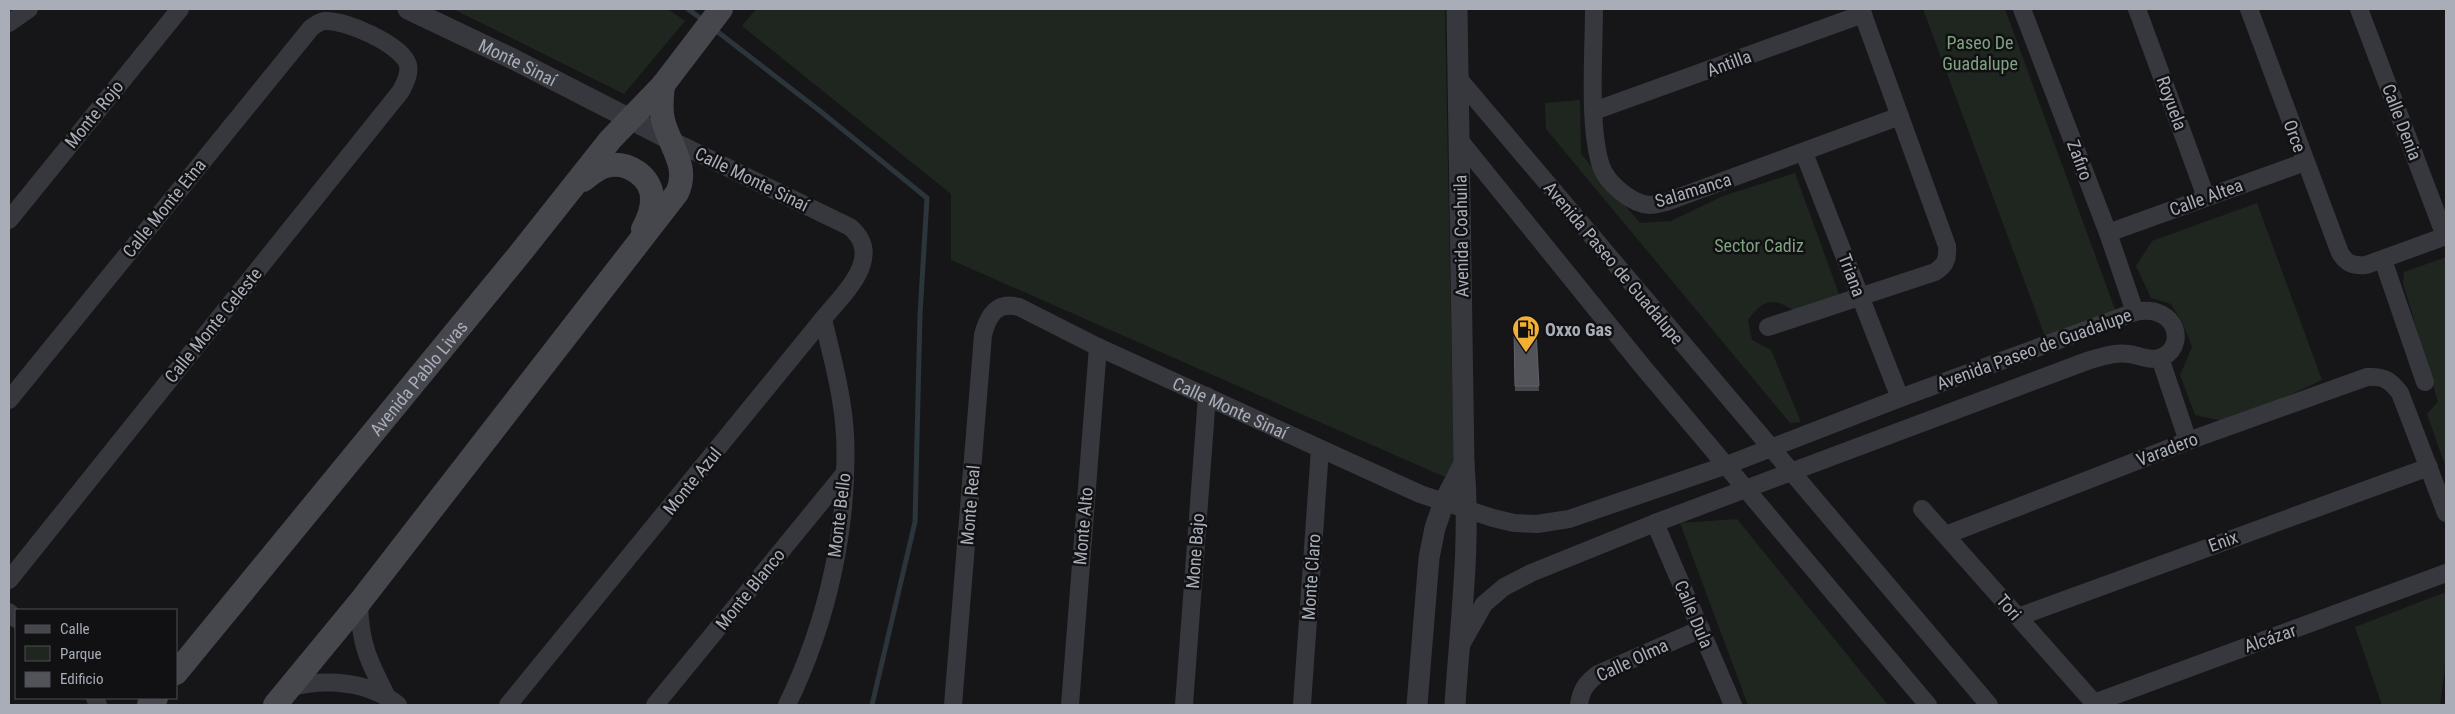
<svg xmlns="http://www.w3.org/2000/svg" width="2455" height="714" viewBox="0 0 2455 714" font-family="'Roboto Condensed',sans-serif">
<rect width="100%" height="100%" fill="#161618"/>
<g fill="#1e261f">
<path d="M453 9H668L685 21 624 94Z"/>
<path d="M756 9H1445L1454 481 951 260V194L742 26Z"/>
<path d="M1923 9H2005L2116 312 2046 339Z"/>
<path d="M1580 100 1581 154 1640 223 1671 221 1723 196 1795 173 1839 294 1794 311C1773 296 1762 300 1748 320L1752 340 1771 350 1801 422 1790 423 1546 129 1545 103Z"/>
<path d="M2257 203 2322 380 2245 416 2222 421 2195 415 2180 375 2192 347 2182 322 2171 304 2151 298 2136 266 2152 241Z"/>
<path d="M2446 257V468L2427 414 2438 402 2403 283 2404 272Z"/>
<path d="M1737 519 1888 705H1748L1680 523Z"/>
<path d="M2446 592V661L2440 705H2382L2355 627Z"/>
</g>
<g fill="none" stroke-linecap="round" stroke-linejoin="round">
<g stroke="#2c353c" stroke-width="5">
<path d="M688 9 704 21"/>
<path d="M714 29 820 111 927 198 920 315 915 522 872 705"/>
</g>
<g stroke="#37383d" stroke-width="18">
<path d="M1594 9C1594 52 1588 126 1601 166 1607 183 1631 204 1650 205 1655 205 1661 203 1666 202L1900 116"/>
<path d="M2022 9 2108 233 2135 312"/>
<path d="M2137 9 2206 197"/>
<path d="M2249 9 2340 253C2347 264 2353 266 2366 265L2446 236"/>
<path d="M2359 9 2445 236"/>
<path d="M9 23 29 9"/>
<path d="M1458 78 1989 705"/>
<path d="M1594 111 1863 14"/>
<path d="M1460 141 1643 367 1928 705"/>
<path d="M1804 153 1900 398"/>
<path d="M9 220 180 9"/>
<path d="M2108 233 2305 162"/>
<path d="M2383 260 2425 382"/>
<path d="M1768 327 1935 272C1946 265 1948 258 1947 246L1861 9"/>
<path d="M2160 358 2188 441"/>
<path d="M9 400 311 28C315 25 319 22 324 21 344 19 403 45 408 65 410 74 405 83 401 91L9 580"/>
<path d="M1922 509 2096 705"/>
<path d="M1655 523 1733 705"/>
<path d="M1946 535 2188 441 2367 377C2384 376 2390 380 2400 393L2446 513"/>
<path d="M359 603C360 643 368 660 386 695"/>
<path d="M9 612 16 619"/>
<path d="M2018 617 2429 467"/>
<path d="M289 688C325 678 369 681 398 705"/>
<path d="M95 698 98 705"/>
<path d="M2094 703 2446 573"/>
<path d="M508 705 823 319C844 293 885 257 850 227L671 140"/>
<path d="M655 705 845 473"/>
<path d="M787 705C827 623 849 527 845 435 843 396 832 357 823 319"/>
<path id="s1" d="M953 705 983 335C988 315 997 301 1019 307L1098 347 1420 494 1493 518 1514 523 1537 524 1569 519 1727 465 1900 398 2135 312C2179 303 2188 350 2159 358 2149 361 2139 355 2129 354 2114 352 2101 357 2087 361L1655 523 1531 573 1504 587 1484 604 1462 643"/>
<path d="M1070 705 1098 347"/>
<path d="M1184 705 1207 396"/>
<path d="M1302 705 1320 449"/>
<path d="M1579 705C1581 690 1586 683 1598 674L1701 629"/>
</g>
<g stroke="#37383d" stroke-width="21">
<path id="s2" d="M408 9 513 59 671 140"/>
<path d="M1417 705 1429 558 1435 528 1444 502 1464 464"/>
<path d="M1455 705C1460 625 1471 545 1464 464L1457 9"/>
</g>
<g stroke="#45474d" stroke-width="24">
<path d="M583 180C590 175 597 168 606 166 627 160 653 177 652 200 652 210 648 220 643 229"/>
<path id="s3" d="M176 673 518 256 610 140 663 85 721 9"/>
<path d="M149 705 156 698"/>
<path d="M275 705 359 603 677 193C690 167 669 145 663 120 660 108 662 96 663 85"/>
</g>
</g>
<path fill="#47494d" d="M1514 330H1536L1539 391H1515Z"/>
<path fill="#525359" stroke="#5f6168" d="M1514 330H1536L1539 386H1515Z"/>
<defs>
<g id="fuel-pin" transform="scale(1.4375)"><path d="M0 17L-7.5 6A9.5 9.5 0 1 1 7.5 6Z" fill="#f2b134" stroke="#111113"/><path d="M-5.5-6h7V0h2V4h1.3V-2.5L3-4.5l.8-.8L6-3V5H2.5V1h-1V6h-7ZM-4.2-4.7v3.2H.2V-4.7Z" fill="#111"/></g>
</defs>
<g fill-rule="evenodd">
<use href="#fuel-pin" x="1526" y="329"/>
</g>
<g text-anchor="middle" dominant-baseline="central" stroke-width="5" stroke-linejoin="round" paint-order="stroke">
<g font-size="18" fill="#7fa381" stroke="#111113">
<text x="1980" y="42">Paseo De<tspan x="1980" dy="21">Guadalupe</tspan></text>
<text x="1759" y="245">Sector Cadiz</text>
</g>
<g font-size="18" fill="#a8adb8" stroke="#111113">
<text stroke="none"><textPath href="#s2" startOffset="122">Monte Sinaí</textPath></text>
<text transform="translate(1729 63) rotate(-20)">Antilla</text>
<text transform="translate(2172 103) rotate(70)">Royuela</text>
<text transform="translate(94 114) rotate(-51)">Monte Rojo</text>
<text transform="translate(2402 122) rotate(69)">Calle Denia</text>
<text transform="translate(2295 136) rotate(70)">Orce</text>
<text transform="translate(2080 160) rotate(69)">Zafiro</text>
<text transform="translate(752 179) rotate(26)">Calle Monte Sinaí</text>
<text transform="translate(1693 190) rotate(-17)">Salamanca</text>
<text transform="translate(2206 197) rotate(-20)">Calle Altea</text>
<text transform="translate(164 208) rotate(-51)">Calle Monte Etna</text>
<text transform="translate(1461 236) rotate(-91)">Avenida Coahuila</text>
<text transform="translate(1614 263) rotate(50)">Avenida Paseo de Guadalupe</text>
<text transform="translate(1852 275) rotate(69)">Triana</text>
<text transform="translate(213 325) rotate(-51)">Calle Monte Celeste</text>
<text transform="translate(2034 349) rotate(-20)">Avenida Paseo de Guadalupe</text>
<text stroke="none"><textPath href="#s3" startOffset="382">Avenida Pablo Livas</textPath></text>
<text stroke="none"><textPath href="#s1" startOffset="658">Calle Monte Sinaí</textPath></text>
<text transform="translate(2167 449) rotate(-21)">Varadero</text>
<text transform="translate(692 481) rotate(-51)">Monte Azul</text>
<text transform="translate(970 505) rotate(-85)">Monte Real</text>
<text transform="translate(839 515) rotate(-83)">Monte Bello</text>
<text transform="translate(1083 526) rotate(-85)">Monte Alto</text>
<text transform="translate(2223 541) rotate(-20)">Enix</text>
<text transform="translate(1195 551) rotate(-86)">Mone Bajo</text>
<text transform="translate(1311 577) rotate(-86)">Monte Claro</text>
<text transform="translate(750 589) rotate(-51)">Monte Blanco</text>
<text transform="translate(2009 607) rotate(49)">Tori</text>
<text transform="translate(1694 614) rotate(67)">Calle Dula</text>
<text transform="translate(2270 638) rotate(-19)">Alcázar</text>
<text transform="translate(1632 660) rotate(-25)">Calle Olma</text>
</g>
<g font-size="18" font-weight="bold" fill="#a8adb8" stroke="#111113" text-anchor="start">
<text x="1545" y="329">Oxxo Gas</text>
</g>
</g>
<rect width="2455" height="714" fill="none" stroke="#a8adb8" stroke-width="20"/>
<rect x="15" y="609" width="162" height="90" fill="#111113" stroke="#4d4f55"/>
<rect x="25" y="625" width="25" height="8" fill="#45474d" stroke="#4d4f55"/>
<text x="60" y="634" font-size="15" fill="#a8adb8">Calle</text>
<rect x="25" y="646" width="25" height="15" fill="#1e261f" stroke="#4d4f55"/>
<text x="60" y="659" font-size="15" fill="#a8adb8">Parque</text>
<rect x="25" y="672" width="25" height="15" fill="#525359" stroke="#4d4f55"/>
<text x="60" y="684" font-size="15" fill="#a8adb8">Edificio</text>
</svg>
